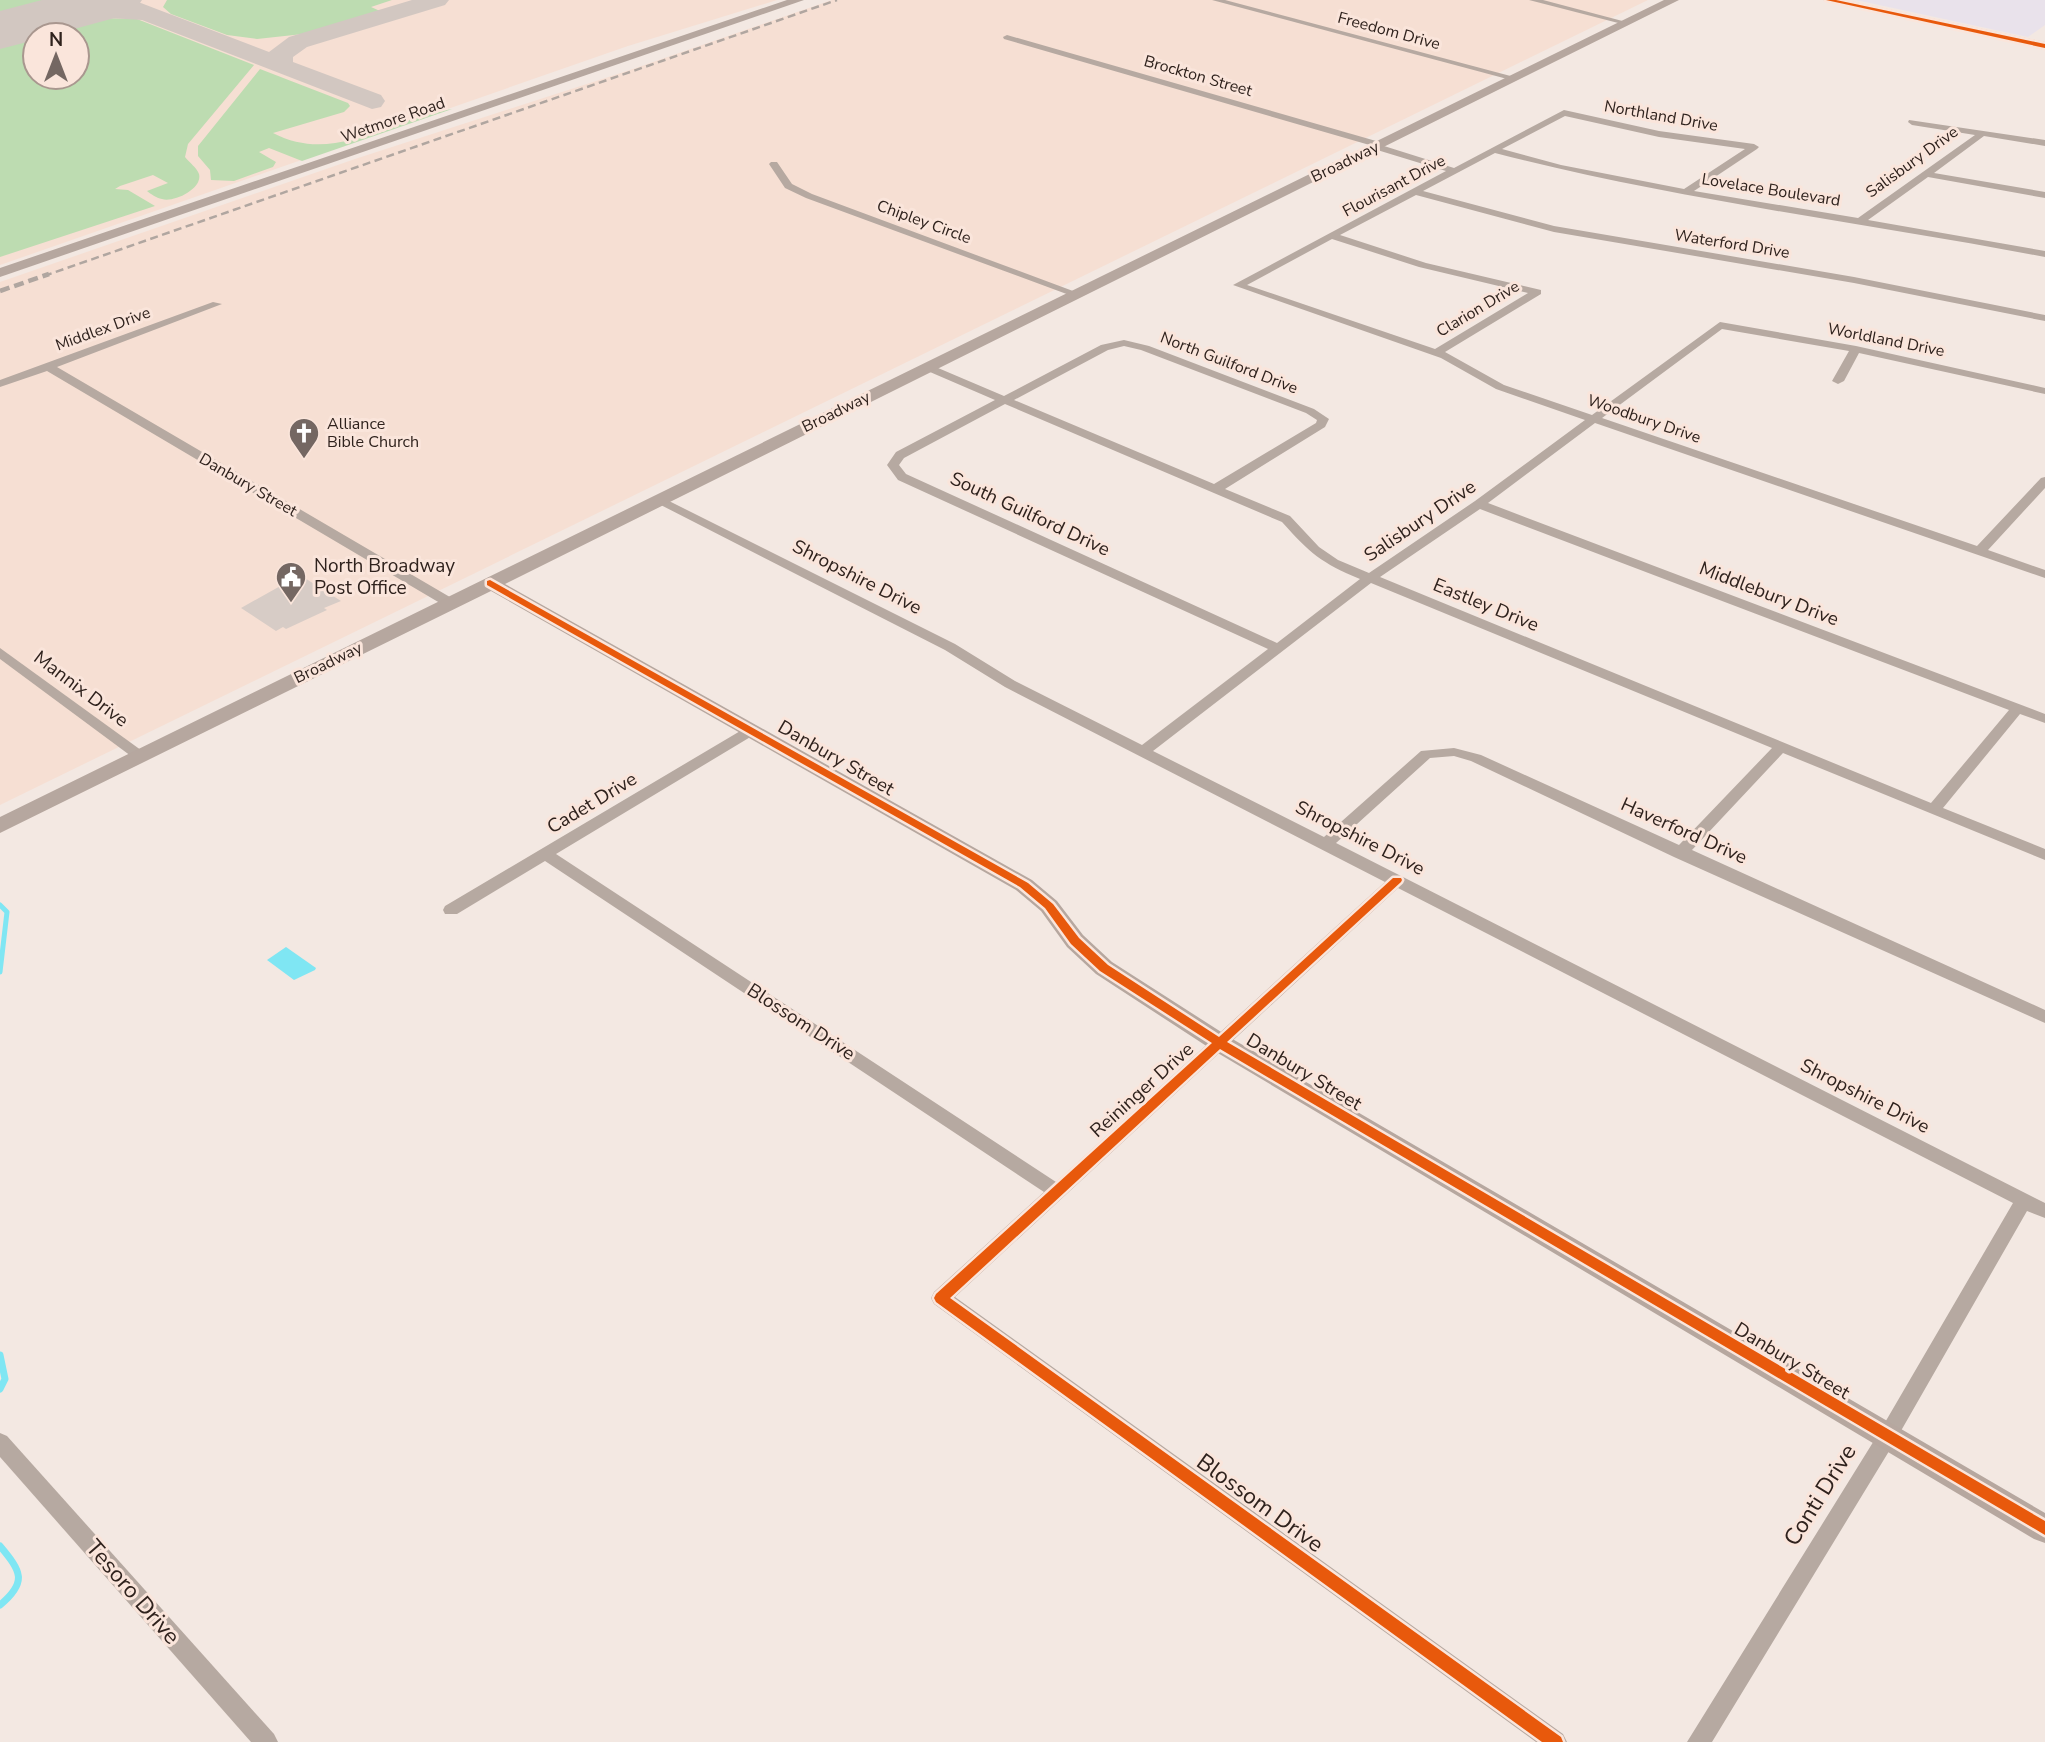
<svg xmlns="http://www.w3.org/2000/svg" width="2045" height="1742" viewBox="0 0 2045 1742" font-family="'Nunito Sans',sans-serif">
<rect width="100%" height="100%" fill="#f3e8e2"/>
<g fill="#f6dfd3" fill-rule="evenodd">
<path d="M0 0H777L628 46 0 265ZM35 35H77V77H35Z"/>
<path d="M832 0H1648L0 805V282L355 159 630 70Z"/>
</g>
<path fill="#e9e2eb" d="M1856 0H2045V25L2028 37Z"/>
<g fill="#bddcb1">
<path d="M0 0H57L0 15Z"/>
<path d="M167 0H392L371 7 380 11 303 34 257 39 227 35 171 14 163 7Z"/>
<path d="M101 18 137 19 254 65 188 144 185 157C189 162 197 168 199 174 203 189 173 203 162 199 156 198 151 194 147 191L168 183 153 175 120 186 115 189 128 190 155 206 0 257V46L35 36V77H77V35H39Z"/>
<path d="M260 69 348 103 350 106 344 112 273 133C336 166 391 117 452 109L302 161 269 148 259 152 276 162 273 167 234 181 211 180 210 170 198 156V146Z"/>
</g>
<path fill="#7fe6f3" d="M286 947 316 968 315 970 294 980 267 960Z"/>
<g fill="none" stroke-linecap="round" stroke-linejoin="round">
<path stroke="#7fe6f3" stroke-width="5" d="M0 905 7 912 0 972"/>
<g stroke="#7fe6f3" stroke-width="7">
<path d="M0 1355 5 1379 0 1389"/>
<path d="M0 1546C21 1571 28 1582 0 1605"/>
</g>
<path fill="#d2c7c1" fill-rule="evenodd" d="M100 0H133L269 52 289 37 412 0H449L445 5 307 47 293 57V62L381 95 385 101 381 107 372 109 142 20 92 17 30 29 21 27 18 22 21 17 30 15 92 3H103Z"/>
<path fill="#d2c7c1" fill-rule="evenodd" d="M42 0H142L133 13 52 35H35V40L0 49V11Z"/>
</g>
<path fill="#d7ccc6" d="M300 575 341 601 324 608 327 610 286 629 283 627 276 631 241 608Z"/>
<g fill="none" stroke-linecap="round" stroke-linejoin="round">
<g fill="#b6a9a1" fill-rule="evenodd">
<path d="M1212 0H1225L1518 78 1511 80Z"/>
<path d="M1529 0H1543L1630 23 1626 25Z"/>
<path d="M1007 35 1383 143 1384 146 1454 168 1564 110 1659 131 1754 144 1759 147 1757 149 1694 191 1858 218 1975 135 1912 125 1908 122 1909 120 2045 140V146L1984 136 1934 173 2045 192V198L1928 177 1868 220 2045 251V257C1861 222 1676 200 1495 153L1423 191 1554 226 1854 277 2045 315V321L1854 283 1554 232 1416 195 1340 235 1426 263 1541 290V294L1445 352 1504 385 1592 415 1720 322 1856 346 2045 388V394L1859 353 1844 381 1838 384 1832 381 1849 351 1722 329 1602 418 1977 546 2041 478 2045 477V488L1988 550 2045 570V578L1595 423 1488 503 2045 714V723L2020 714 1943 808 2045 849V860L1783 753 1692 850 2045 1010V1023L1674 857 1471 761 1454 756 1430 758 1336 843 2045 1203V1218L2027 1211 1894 1443 1712 1742H1687L1880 1431 2013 1203 1398 888 955 1297 1563 1734 1567 1742H1536L934 1304 931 1298 934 1292 1044 1192 545 861 457 914H445L443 910 445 906 747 727H757L759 730 757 733 556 854 1056 1182 1385 882 1005 687 945 650 651 500 653 497H661L955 644 1015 681 1142 745 1268 649 898 480 887 465 896 452 995 400 923 369V365H931L1004 396 1101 345 1124 340 1149 346 1314 409 1329 419 1325 427 1225 489 1290 516 1319 547 1338 560 1369 573 1475 501 1585 420 1496 389 1441 358 1233 285 1446 171 1374 149 1373 146 1004 39 1003 37ZM1565 116 1659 137 1745 149 1684 189 1561 165 1502 149ZM1332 239 1419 267 1528 293 1435 349 1247 285ZM1124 346 1141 350 1306 413 1317 420 1316 423 1214 484 1014 400 1108 350ZM1005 404 1282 522C1310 553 1321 563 1360 579L1277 643 906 474 899 465 904 458ZM1480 509 2009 710 1931 803 1380 577ZM1371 583 1772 748 1679 845 1481 755 1454 748 1421 751 1324 837 1153 751Z"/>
<path d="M771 162H777L792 184 812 194 1081 294 1072 296 806 198 785 188 769 164Z"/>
<path d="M213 302 222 304 57 367 455 600V606H445L47 371 0 387V380Z"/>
<path d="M0 648 145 753 147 756 145 759H135L0 659Z"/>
<path d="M0 1433 7 1436 274 1734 278 1742H251L0 1457Z"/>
</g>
<g fill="#b6a79f" fill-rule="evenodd">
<path d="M787 0H804L0 277V268Z"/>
<path d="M1664 0H1679L505 584 1032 880 1057 901 1083 935 1112 962 1229 1037 2045 1513V1543L2034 1539 1211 1049 1096 974 1067 947 1041 911 1016 890 491 591 0 833V817Z"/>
<path d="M1823 0H1845L2045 42V50Z"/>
</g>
<path stroke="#b0a6a0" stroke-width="2.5" stroke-dasharray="8 4.5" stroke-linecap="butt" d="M44 276 837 0"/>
<path stroke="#b0a6a0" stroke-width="4.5" stroke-dasharray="10 5" stroke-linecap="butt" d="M0 291 49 274"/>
<g stroke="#fae5db" stroke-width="5">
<g id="cycleway">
<path d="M1826 0H1836L2045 44V48Z"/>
<path d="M490 580 1028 883 1053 904 1079 938 1108 965 1219 1037 1393 878H1401L1402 880 1401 882 1227 1042 2045 1521V1535L1220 1049 950 1298 1561 1737 1563 1742H1542L936 1302 934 1298 936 1294 1212 1043 1100 971 1071 944 1045 908 1020 887 487 585V581Z"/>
</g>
</g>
<use href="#cycleway" fill="#e8590c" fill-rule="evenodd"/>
</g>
<defs>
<g id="church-pin" transform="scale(1.575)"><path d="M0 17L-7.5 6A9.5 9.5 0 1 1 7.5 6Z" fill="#746762" stroke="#fae5db"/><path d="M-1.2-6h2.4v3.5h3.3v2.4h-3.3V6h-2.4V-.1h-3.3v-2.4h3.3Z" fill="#fff"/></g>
<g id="civic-pin" transform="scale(1.575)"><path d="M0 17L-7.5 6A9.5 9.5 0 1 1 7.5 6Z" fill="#746762" stroke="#fae5db"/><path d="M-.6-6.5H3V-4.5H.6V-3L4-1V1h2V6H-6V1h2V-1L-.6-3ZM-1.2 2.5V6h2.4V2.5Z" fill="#fff"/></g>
</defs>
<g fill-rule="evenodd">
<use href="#church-pin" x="304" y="433"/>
<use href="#civic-pin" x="291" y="577"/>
</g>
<g text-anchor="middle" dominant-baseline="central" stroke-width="6" stroke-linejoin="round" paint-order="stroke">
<g font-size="16" fill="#2f221d" stroke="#fae5db">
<text transform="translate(1389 31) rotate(15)">Freedom Drive</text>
<text transform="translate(1198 76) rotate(16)">Brockton Street</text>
<text transform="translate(1661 116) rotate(10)">Northland Drive</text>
<text transform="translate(393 120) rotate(-19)">Wetmore Road</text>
<text transform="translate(1345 162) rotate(-26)">Broadway</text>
<text transform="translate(1912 162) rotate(-36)">Salisbury Drive</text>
<text transform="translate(1394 186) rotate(-28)">Flourisant Drive</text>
<text transform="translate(1771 190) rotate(9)">Lovelace Boulevard</text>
<text transform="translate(924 222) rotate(20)">Chipley Circle</text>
<text transform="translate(1732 244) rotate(9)">Waterford Drive</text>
<text transform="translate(1478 309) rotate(-31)">Clarion Drive</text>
<text transform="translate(103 329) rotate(-20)">Middlex Drive</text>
<text transform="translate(1886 340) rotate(11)">Worldland Drive</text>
<text transform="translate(1229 363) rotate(21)">North Guilford Drive</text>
<text transform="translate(836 412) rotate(-26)">Broadway</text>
<text transform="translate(1644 419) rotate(19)">Woodbury Drive</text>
<text transform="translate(248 485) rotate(30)">Danbury Street</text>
<text transform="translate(328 663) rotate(-26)">Broadway</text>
</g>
<g font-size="16" fill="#2f221d" stroke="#fae5db" text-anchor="start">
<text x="327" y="424">Alliance<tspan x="327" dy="18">Bible Church</tspan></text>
</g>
<g font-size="19" fill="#2f221d" stroke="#fae5db">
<text transform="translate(1030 514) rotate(25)">South Guilford Drive</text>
<text transform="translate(1420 521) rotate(-34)">Salisbury Drive</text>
<text transform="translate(857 577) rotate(27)">Shropshire Drive</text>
<text transform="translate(1769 594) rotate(21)">Middlebury Drive</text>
<text transform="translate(1486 605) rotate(22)">Eastley Drive</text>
<text transform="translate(81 689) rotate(37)">Mannix Drive</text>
<text transform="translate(836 758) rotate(30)">Danbury Street</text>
<text transform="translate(592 803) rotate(-31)">Cadet Drive</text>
<text transform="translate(1684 831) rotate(24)">Haverford Drive</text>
<text transform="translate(1360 838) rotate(27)">Shropshire Drive</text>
<text transform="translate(801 1022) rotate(33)">Blossom Drive</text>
<text transform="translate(1304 1072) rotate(31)">Danbury Street</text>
<text transform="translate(1142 1090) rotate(-42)">Reininger Drive</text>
<text transform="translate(1865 1096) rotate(27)">Shropshire Drive</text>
<text transform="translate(1792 1361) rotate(31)">Danbury Street</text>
</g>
<g font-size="19" fill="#2f221d" stroke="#fae5db" text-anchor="start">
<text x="314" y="566">North Broadway<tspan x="314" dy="22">Post Office</tspan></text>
</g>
<g font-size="23" fill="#2f221d" stroke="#fae5db">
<text transform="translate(1820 1495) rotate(-58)">Conti Drive</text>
<text transform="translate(1260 1503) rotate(36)">Blossom Drive</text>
<text transform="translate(133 1592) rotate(49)">Tesoro Drive</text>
</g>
</g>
<g transform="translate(56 56)"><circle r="33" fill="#fae5db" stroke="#a9978f" stroke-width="2"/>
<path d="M0-5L12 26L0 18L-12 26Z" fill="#746762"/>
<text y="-10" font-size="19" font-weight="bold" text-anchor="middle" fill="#2f221d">N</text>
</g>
</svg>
